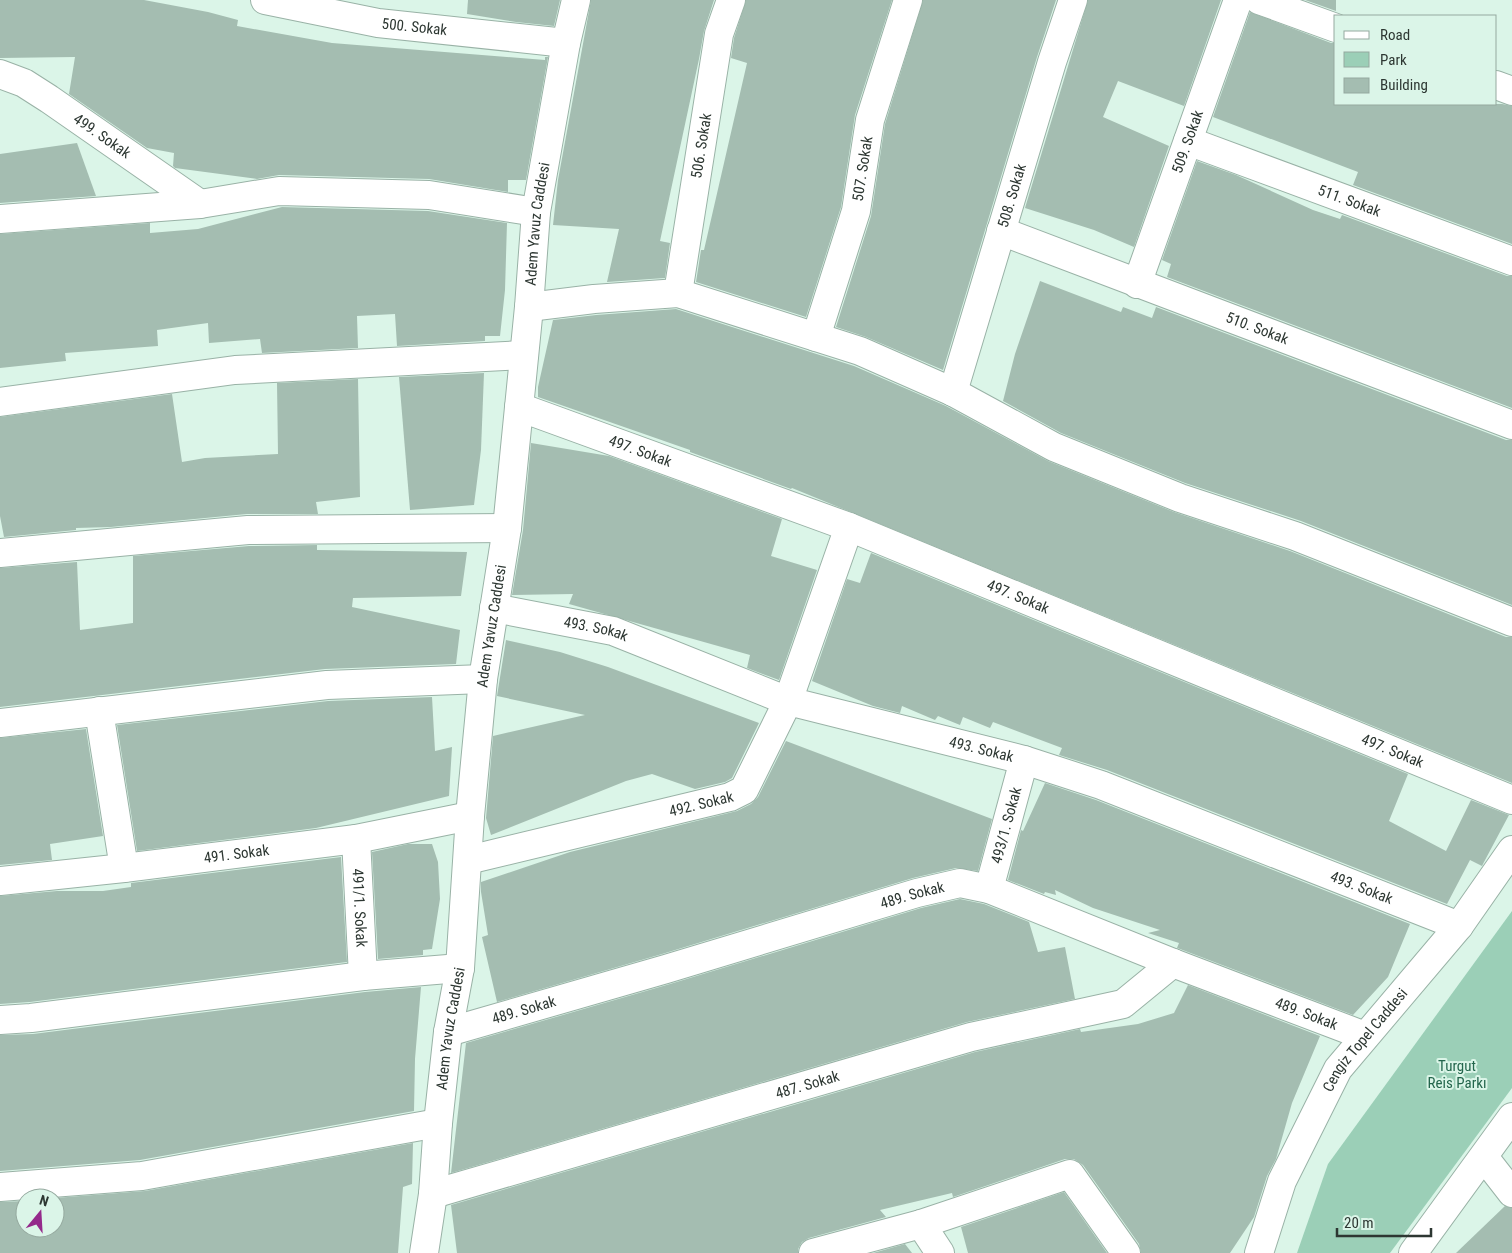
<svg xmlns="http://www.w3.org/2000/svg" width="1512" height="1253" viewBox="0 0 1512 1253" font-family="'Roboto Condensed',sans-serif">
<rect width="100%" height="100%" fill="#dbf5e8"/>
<path fill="#9bcfb7" d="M1512 911V1088L1390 1253H1297L1328 1164Z"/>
<g fill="#a4bdb1">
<path d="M0 0H144L208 12 238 20 237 26 332 43 545 60V57H548L526 180H508V192L429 179 279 175 257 179 175 168 173 166 174 153 147 148 69 94 75 57 0 58Z"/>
<path d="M468 0H560L554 26 516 22 467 14Z"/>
<path d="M591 0H714L704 31 699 59 660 241 670 243 665 278 607 282 619 229 553 225 558 180Z"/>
<path d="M746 0H892L855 115 841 207 806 317 696 282 701 250H704L747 63 731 58 734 38Z"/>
<path d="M923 0H1056L1037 57 943 370 866 337 836 327 871 216 885 124Z"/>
<path d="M1088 0H1221L1184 106 1118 81 1103 117 1169 146 1134 247 1094 230 1025 208Z"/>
<path d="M1305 0H1336V11Z"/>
<path d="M1250 12 1331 43H1336V104H1502L1512 106V244L1353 185 1358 172 1213 117Z"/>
<path d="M77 143 96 196 0 203V154Z"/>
<path d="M1197 161 1236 175 1313 210 1340 219 1342 215 1507 276H1512V408L1167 277 1171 264 1162 260Z"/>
<path d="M282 207 428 211 507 223 505 290 500 336H485V341L397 346 395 314 357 316 358 348 262 353 260 339 209 343 208 323 157 330 158 346 65 353 66 361 0 368V234L150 223V233L198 229Z"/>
<path d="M1040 281 1121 312 1123 307 1152 318 1156 307 1506 440H1512V605L1301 521 1185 483 1061 433 1003 401 1015 354Z"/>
<path d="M676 309 854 366 946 406 1048 461 1174 512 1290 551 1506 637H1512V783L792 488 791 489 690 452V450L538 397V387L553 320 596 315Z"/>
<path d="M484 373 481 450 474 505 410 510 399 377Z"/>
<path d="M358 379 360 497 316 502 318 514H247L111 527 76 528V530L4 537 0 516V417L172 394 182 462 205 458 278 454 277 383Z"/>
<path d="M531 443 609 456 782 519 771 556 817 570 779 680 747 668 750 655 569 604 573 594 512 595 523 530Z"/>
<path d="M317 545V550L467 552 461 596 353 598 352 607 460 630 456 664 325 669 0 707V568L77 562 80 630 133 623V556L249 546Z"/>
<path d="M871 553 1408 774 1389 821 1446 851 1471 800 1509 815 1484 862 1482 866 1470 860 1447 904 1107 770 1059 755 1062 748 993 722 990 728 963 717 960 725 938 716 935 720 902 706 900 713 873 706 812 681 847 579 860 583Z"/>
<path d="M506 640 560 652 608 667 759 723 732 778 725 782 695 789 652 774 626 781 491 835 486 818 493 736 585 715 497 696Z"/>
<path d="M432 697 435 751 452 747 449 796 316 828 137 851 117 725 328 701Z"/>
<path d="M86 729 103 836 50 844 52 860 0 865V738Z"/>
<path d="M786 741 992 819 978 871 956 868 913 878 662 954 497 1002 482 937 488 935 481 892V882L570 852 737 811 751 804 758 797Z"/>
<path d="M1045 783 1096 800 1410 924 1388 977 1353 1015 1180 949 1177 948 1179 943 1148 933 1160 930 1093 908 1055 890 1056 895 1045 892 1044 894 1008 880 1021 830 1023 831Z"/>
<path d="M408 844H432L438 862 440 899 432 949 423 950V955L378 959 372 852Z"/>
<path d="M341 857 347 962 30 1002 0 1004V896L57 891H103L131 887V883Z"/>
<path d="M960 899 984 904 1029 922 1038 952 1065 947 1075 999 967 1022 451 1173 466 1043 670 984 921 908Z"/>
<path d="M1188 985 1320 1036 1292 1103 1276 1159 1267 1176 1254 1217 1230 1253H1141L1139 1244 1083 1165 1074 1159H1065L953 1197 952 1193 880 1210 886 1217 809 1238 802 1242 798 1249V1253H457L451 1205 975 1052 1080 1029 1081 1032 1138 1024 1174 1013Z"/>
<path d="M421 987 415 1059 414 1111 140 1160 0 1171V1035L33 1034 365 992Z"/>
<path d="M413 1143 412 1184 403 1187 398 1253H0V1202L25 1201V1228H55V1198L145 1191Z"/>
<path d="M1064 1192 1107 1253H968L961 1227Z"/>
<path d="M1505 1206 1512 1208V1253H1456Z"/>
<path d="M905 1244 912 1253H873Z"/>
</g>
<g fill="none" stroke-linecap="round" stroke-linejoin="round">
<g stroke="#99b2a6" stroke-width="30">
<g id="minor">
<path id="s1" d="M265 0 378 23 566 43"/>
<path d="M1259 0 1336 28"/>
<path id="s2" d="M0 74 24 83 49 99 200 204"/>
<path d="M1496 85 1512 91"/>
<path id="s3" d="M1188 141 1512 261"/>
<path d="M0 219 200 204 279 191 429 195 536 212"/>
<path id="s4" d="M1001 231 1512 425"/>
<path id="s5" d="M1137 284 1238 0"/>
<path id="s6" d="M678 293 719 34 731 0"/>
<path d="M529 307 594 299 678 293 860 351 953 392 1054 447 1180 498 1295 536 1512 622"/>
<path id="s7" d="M816 337 856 211 870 120 908 0"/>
<path id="s8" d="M953 392 1052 62 1073 0"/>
<path d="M0 402 235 370 524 355"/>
<path id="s9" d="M519 407 849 527 1512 800"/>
<path d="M0 553 248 530 507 528"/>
<path id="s10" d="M494 608 613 631 788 701 1024 760 1101 785 1459 926"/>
<path d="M99 711 124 868"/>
<path d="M0 723 327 685 483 679"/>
<path id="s11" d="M356 839 363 976"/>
<path id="s12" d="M468 860 730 797 744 790 788 701 849 527"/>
<path id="s13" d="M0 881 124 868 356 839 470 816"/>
<path id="s14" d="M989 889 1024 760"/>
<path d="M0 1020 31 1018 363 976 460 968"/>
<path id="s15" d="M448 1032 666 969 917 893 960 883 989 889 1173 963 1365 1036"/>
<path d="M1484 1157 1512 1193"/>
<path d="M0 1187 142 1176 438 1123"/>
<path id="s16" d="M433 1194 971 1037 1123 1004 1173 963"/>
<path d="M921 1224 940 1253"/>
<path id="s17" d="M424 1253 433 1194 438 1123 448 1032 460 968 470 816 483 679 507 528 529 307 536 212 566 43 576 0"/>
<path d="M813 1253 921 1224 1070 1174 1126 1253"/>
</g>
</g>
<g stroke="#99b2a6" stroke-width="30">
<g id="tertiary">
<path id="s18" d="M1259 1253 1282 1181 1338 1069 1459 926 1512 850"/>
<path d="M1413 1253 1512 1117"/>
</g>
</g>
<use href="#minor" stroke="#fff" stroke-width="28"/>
<use href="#tertiary" stroke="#fff" stroke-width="28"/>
</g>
<g text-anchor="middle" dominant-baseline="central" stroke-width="4" stroke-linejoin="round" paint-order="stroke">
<g font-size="15" fill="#2d3732" stroke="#dbf5e8">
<text stroke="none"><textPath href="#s1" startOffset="152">500. Sokak</textPath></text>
<text stroke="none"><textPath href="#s2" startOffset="120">499. Sokak</textPath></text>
<text stroke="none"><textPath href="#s5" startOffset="151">509. Sokak</textPath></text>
<text stroke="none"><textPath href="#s6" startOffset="149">506. Sokak</textPath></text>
<text stroke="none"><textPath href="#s7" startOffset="175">507. Sokak</textPath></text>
<text stroke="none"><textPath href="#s8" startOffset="205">508. Sokak</textPath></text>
<text stroke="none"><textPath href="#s3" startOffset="172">511. Sokak</textPath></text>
<text stroke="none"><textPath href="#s17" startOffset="1036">Adem Yavuz Caddesi</textPath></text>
<text stroke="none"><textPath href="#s4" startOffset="274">510. Sokak</textPath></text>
<text stroke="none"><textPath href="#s9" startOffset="129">497. Sokak</textPath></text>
<text stroke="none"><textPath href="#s9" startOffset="534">497. Sokak</textPath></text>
<text stroke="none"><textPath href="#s17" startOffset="631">Adem Yavuz Caddesi</textPath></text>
<text stroke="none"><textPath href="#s10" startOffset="104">493. Sokak</textPath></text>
<text stroke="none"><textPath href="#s10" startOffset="509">493. Sokak</textPath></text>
<text stroke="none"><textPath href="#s9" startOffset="939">497. Sokak</textPath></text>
<text stroke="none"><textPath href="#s12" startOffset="240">492. Sokak</textPath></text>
<text stroke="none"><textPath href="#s14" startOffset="66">493/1. Sokak</textPath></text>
<text stroke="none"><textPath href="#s13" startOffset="238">491. Sokak</textPath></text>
<text stroke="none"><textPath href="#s10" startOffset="914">493. Sokak</textPath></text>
<text stroke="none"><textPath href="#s15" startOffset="484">489. Sokak</textPath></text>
<text stroke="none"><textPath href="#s11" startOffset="69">491/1. Sokak</textPath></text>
<text stroke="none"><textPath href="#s15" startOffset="79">489. Sokak</textPath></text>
<text stroke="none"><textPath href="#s15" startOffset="904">489. Sokak</textPath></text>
<text stroke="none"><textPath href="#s17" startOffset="226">Adem Yavuz Caddesi</textPath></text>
<text stroke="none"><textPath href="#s18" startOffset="240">Cengiz Topel Caddesi</textPath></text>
<text stroke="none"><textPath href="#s16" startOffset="390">487. Sokak</textPath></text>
</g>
<g font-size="15" fill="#23664c" stroke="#dbf5e8">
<text x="1457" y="1066">Turgut<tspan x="1457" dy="17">Reis Parkı</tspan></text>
</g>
</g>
<rect x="1334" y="15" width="162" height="90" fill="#dbf5e8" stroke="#95a99f"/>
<rect x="1344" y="31" width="25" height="8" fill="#ffffff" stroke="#95a99f"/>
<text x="1380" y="40" font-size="15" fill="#2d3732">Road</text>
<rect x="1344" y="52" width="25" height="15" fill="#9bcfb7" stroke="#95a99f"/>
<text x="1380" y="65" font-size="15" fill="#2d3732">Park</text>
<rect x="1344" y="78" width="25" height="15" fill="#a4bdb1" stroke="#95a99f"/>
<text x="1380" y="90" font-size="15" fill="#2d3732">Building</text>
<g transform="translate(40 1213) rotate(18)"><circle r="24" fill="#dbf5e8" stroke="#95a99f"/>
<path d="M0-4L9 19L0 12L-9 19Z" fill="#94298b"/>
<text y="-8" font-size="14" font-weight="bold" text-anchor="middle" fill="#2d3732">N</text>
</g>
<path d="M1337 1228v8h94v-8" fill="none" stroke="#2d3732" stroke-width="2.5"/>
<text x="1344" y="1228" font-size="15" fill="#2d3732" stroke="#dbf5e8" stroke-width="4" paint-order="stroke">20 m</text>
</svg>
